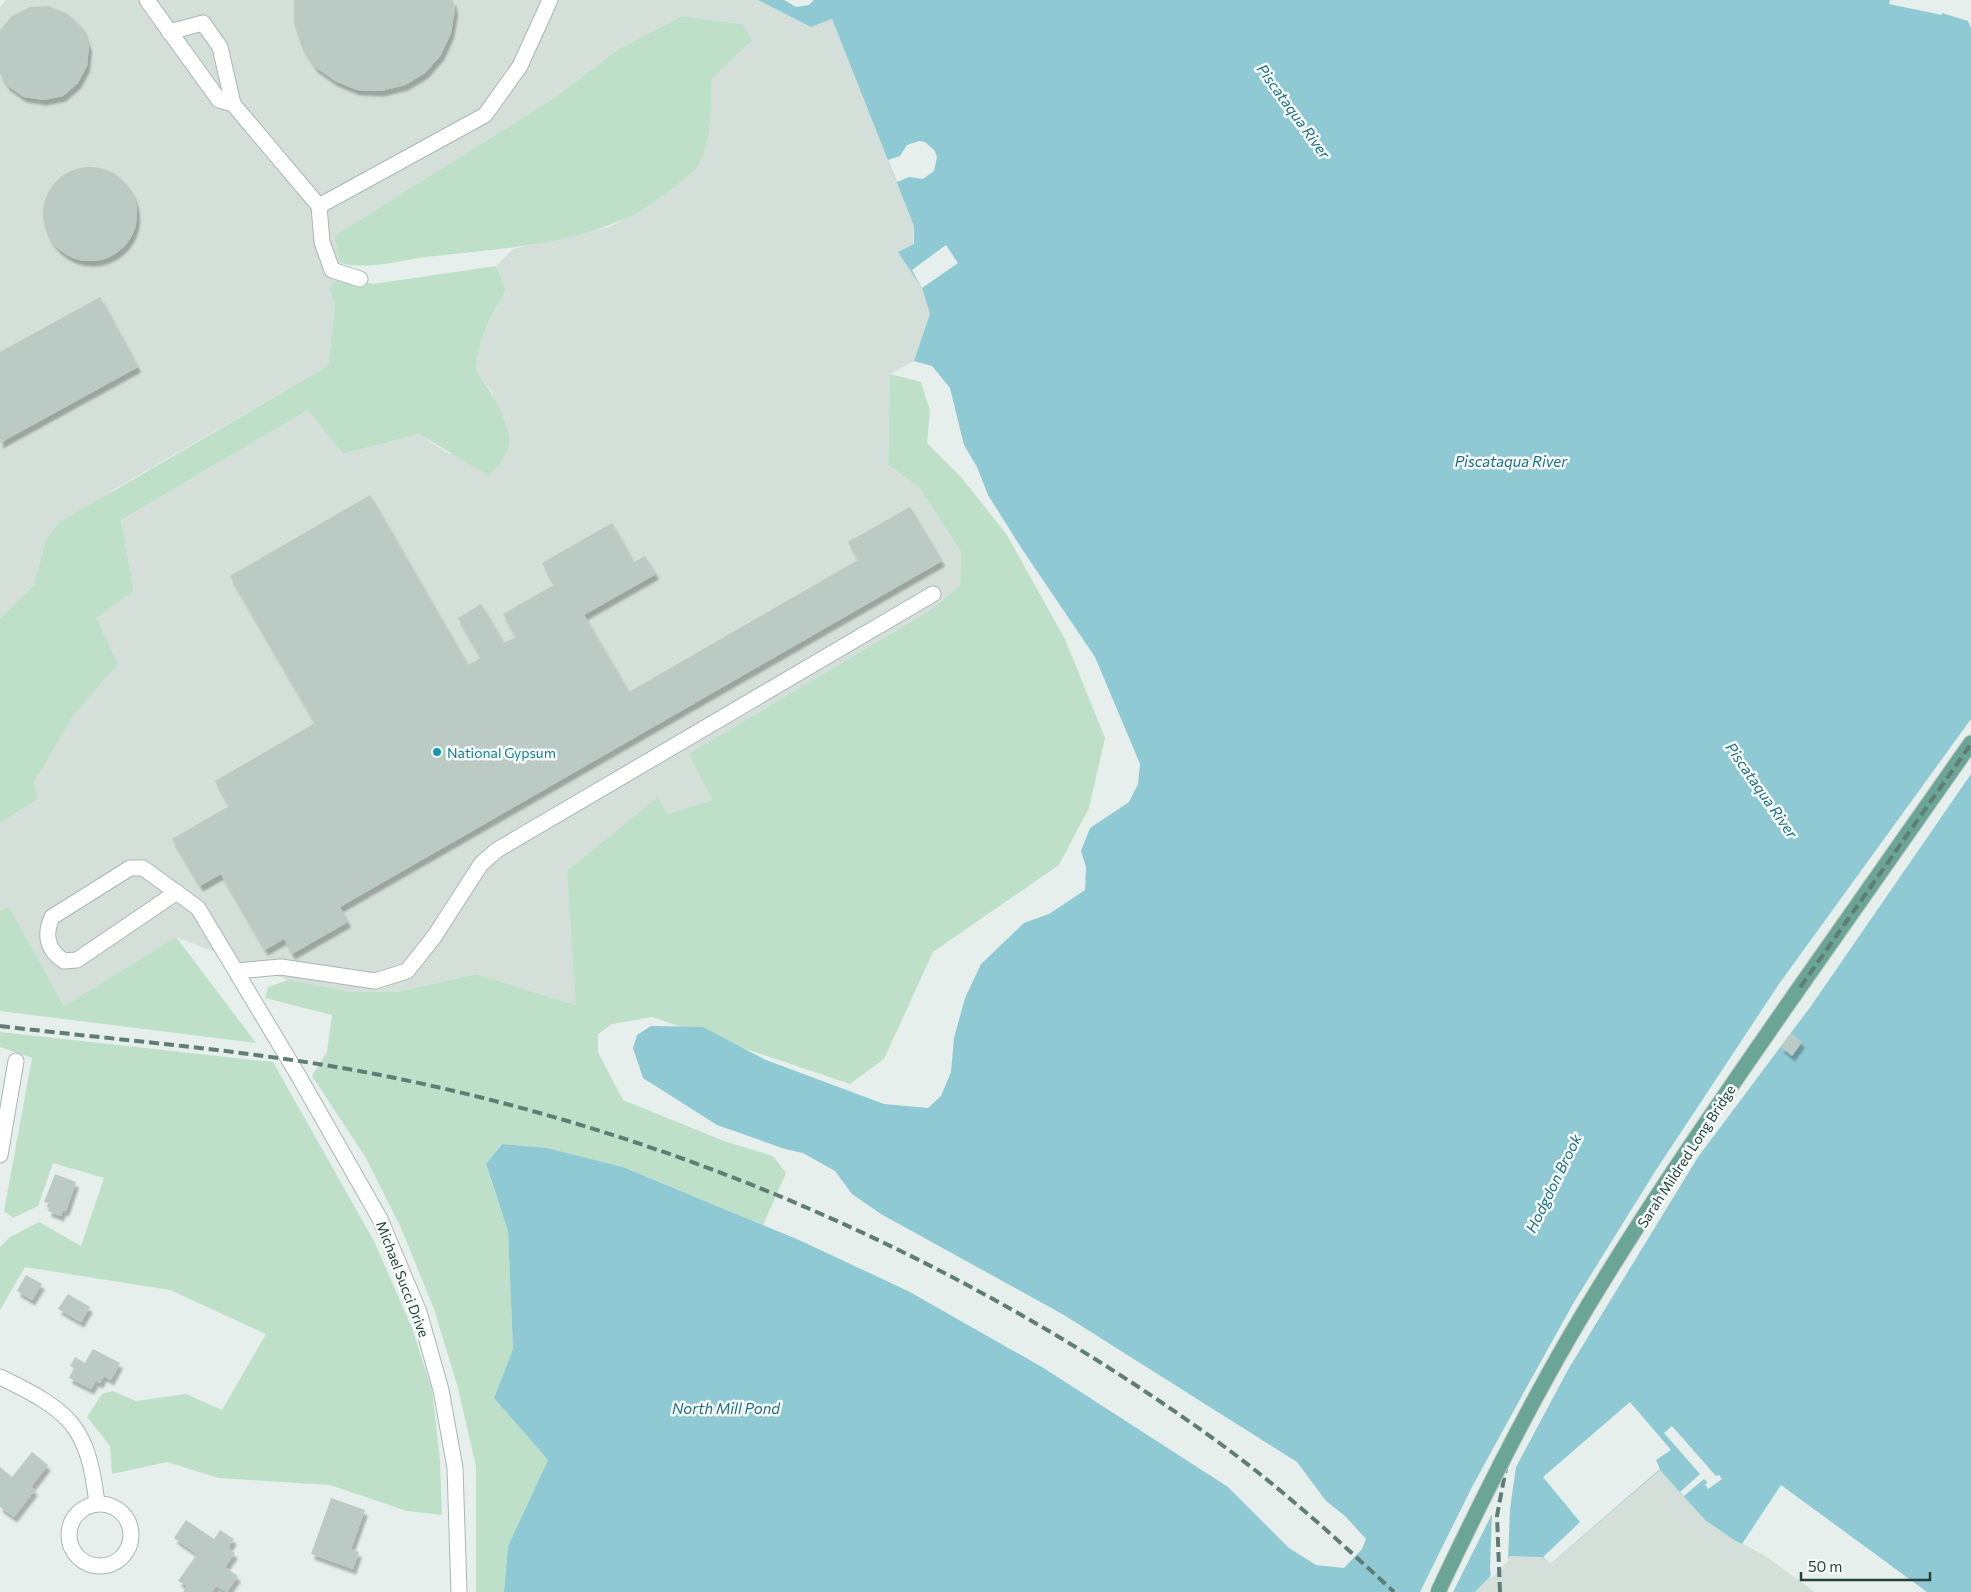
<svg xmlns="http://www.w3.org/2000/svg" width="1971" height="1592" viewBox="0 0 1971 1592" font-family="Commissioner,sans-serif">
<defs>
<filter id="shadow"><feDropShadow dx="3" dy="5.5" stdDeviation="1" flood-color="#0004"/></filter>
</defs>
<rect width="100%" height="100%" fill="#e6efeb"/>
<g fill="#d4dfda">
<path d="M6 0H758L811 27 832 19 914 226 912 270 922 288 930 314 914 361 890 374 888 465 919 487 961 552 960 586 929 611 690 754 712 800 666 814 658 798 576 1005 476 974 397 992H351L322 987 288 980 176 937 64 1006 9 908 0 910V823L39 798 34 782 49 754 73 716 118 664 95 618 134 591 121 520 308 410 343 454 419 434 449 454 509 443 492 392 476 371 479 345 489 321 506 290 496 266 513 249 609 227 663 197 710 126 712 79 751 40 743 24 682 16 617 50 557 96 334 236 340 263 339 278 329 288 335 306 328 366 113 490 46 539 34 585 0 618V8Z"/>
<path d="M1630 1402 1680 1492 1705 1520 1734 1540 1927 1592H1475L1510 1555Z"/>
</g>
<g fill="#bfe0c8">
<path d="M682 16 743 24 752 40 712 79C711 104 712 142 699 164 695 172 683 179 677 185 609 245 512 247 426 257 396 261 370 270 340 263L334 236 557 96 617 50Z"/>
<path d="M496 266 506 290C489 320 479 336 476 371 488 386 512 425 509 444 507 457 497 467 489 476L419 434 343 454 308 410 121 520 134 591 96 618 118 664 73 716 34 782 39 798 0 823V618L34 585 46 539 60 522 328 366 335 306 329 288 339 278 373 284Z"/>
<path d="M890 374 921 382 930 411 927 443 961 477 1007 535 1065 639 1105 738 1089 808 1059 865 933 952 884 1059 850 1084 652 1017 612 1024 598 1034V1052L623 1100 724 1141 773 1156 786 1173 763 1225 623 1167 547 1148 501 1144 486 1165 508 1231 513 1349 494 1398 548 1460 508 1546 504 1592H476V1467L458 1388 434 1309 401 1228 366 1158 312 1076 327 1052 332 1015 265 998 268 987 288 980 351 992H397L476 974 576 1005 567 871 658 797 667 814 712 800 689 754 929 611 960 586 961 552 919 487 888 465Z"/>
<path d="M9 907 64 1006 176 937 256 1043 0 1011V910Z"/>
<path d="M0 1032 273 1062 374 1241 412 1328 432 1390 440 1460 442 1515 407 1511 330 1485 219 1478 167 1462 112 1474 110 1446 87 1417 102 1394 113 1391 136 1401 186 1394 222 1410 266 1334 170 1290 25 1267 0 1310V1247L10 1237 39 1222 81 1246 104 1178 53 1163 38 1206 13 1218 4 1211 32 1058 0 1047Z"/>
</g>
<path fill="#8ec9d4" d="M758 0H1921L1942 13 1968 21 1971 28V1592H1814L1765 1556 1734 1540 1705 1520 1660 1470 1550 1564 1542 1557 1510 1556 1475 1592H504L508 1546 548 1460 494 1398 513 1349 508 1231 486 1164 502 1144 547 1148 623 1167 799 1240 908 1291 1042 1367 1228 1487 1289 1548 1316 1565 1344 1568 1362 1549 1366 1539 1345 1516 1326 1501 1297 1462 1064 1315 881 1214 852 1194 835 1171 803 1153 785 1149 717 1125 643 1078 633 1048 637 1035 651 1026 703 1027 766 1060 884 1104 928 1108 941 1096 951 1072 954 1038 965 998 981 964 1024 923 1049 914 1085 890 1086 867 1081 851 1090 828 1129 802 1138 784 1140 764 1095 657 1022 549 988 495 977 467 964 445 950 388 932 366 914 361 930 314 922 288 898 252 914 244V226L832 19 811 27Z"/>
<g fill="#e6efeb">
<path d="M784 0H814L809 5 796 7Z"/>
<path d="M1890 0H1926L1942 10V15L1889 4Z"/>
<path d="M919 141 925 142 935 151 937 157 934 171 923 179 909 177 897 182 888 160 900 156 907 145Z"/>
<path d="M946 245 958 263 922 288 912 270Z"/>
<path d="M1971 719V774L1811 1006 1698 1157 1569 1368 1516 1467 1510 1509 1508 1561 1491 1579 1490 1567 1492 1514 1453 1592H1420L1472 1487 1524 1392 1574 1302 1656 1170 1779 984Z"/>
<path d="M1630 1402 1671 1450 1656 1460 1660 1469 1550 1564 1543 1557 1580 1522 1543 1477Z"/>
<path d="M1672 1426 1716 1476 1719 1475 1722 1479 1708 1489 1705 1484 1708 1483 1704 1479 1684 1496 1680 1492 1700 1474 1664 1433Z"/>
<path d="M1781 1485 1927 1592H1814L1765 1556 1742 1544Z"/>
</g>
<g fill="#bbcac4" filter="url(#shadow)">
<path d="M294 0H453L455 10 451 33 441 55 425 73 405 85 381 91 357 90 335 81 315 67 302 47 294 24Z"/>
<path d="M49 6 68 14 82 27 89 46 87 66 78 83 63 96 44 100 24 97 8 86 0 74V30L12 16 30 7Z"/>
<circle cx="90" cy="214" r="47"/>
<path d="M100 297 138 367 0 443V352Z"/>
<path d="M370 495 468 665 481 658 458 618 481 604 504 643 516 637 503 614 554 585 542 563 612 523 634 562 645 556 656 574 584 615 629 692 858 560 848 542 910 507 942 561 340 907 348 922 292 954 284 939 265 950 221 874 200 886 172 839 229 806 215 781 315 723 230 576Z"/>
<path d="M1791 1033 1802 1042 1792 1056 1781 1047Z"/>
<path d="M55 1174 76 1182 66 1211 63 1210 61 1216 48 1211 51 1204 44 1202Z"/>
<path d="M26 1275 42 1284 32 1300 17 1291Z"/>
<path d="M68 1294 90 1307 81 1322 58 1309Z"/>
<path d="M93 1349 120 1363 111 1380 104 1376 100 1383 96 1381 91 1389 69 1378 74 1368 70 1366 75 1357 85 1363Z"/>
<path d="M32 1452 48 1465 31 1487 35 1490 14 1517 0 1507V1467L12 1477Z"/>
<path d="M331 1498 365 1510 351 1549 359 1552 353 1569 311 1554Z"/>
<path d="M186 1520 214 1539 220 1530 234 1539 228 1548 235 1553 225 1567 238 1576 227 1592 216 1586 212 1592H183L187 1586 178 1581 197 1554 174 1538Z"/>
</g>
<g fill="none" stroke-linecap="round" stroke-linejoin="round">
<g stroke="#a8b8b2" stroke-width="17">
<g id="minor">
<path d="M147 0 219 100 233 104 220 47 203 23 169 32"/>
<path d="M233 104 319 206 322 242 332 270 360 279"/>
<path d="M319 206 485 115 520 66 550 0"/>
<path d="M177 892 77 960 64 961C47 950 44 935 52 917L130 868H143L198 908 298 1075 380 1219 419 1312 441 1390 455 1468 459 1592"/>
<path d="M236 971 281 967 375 981 407 971 434 937 481 864 497 850 933 594"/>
<path d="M0 1155 16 1061"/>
<path d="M0 1377C70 1411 88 1425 97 1504"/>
<circle cx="100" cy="1535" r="31"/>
</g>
</g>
<g stroke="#c2cac8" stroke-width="17">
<path id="major" d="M1795 994 1971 743"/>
</g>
<use href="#minor" stroke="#fff" stroke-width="15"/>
<use href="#major" stroke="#6aa596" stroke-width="15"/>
<g stroke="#5f7d75" stroke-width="4" stroke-dasharray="10 5" stroke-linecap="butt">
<path d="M0 1026C125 1041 251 1050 375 1074 679 1133 967 1260 1218 1442 1280 1487 1337 1539 1394 1592"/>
<path d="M1500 1592 1497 1516 1506 1468 1517 1438 1569 1338 1712 1113 1971 744"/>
</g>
<g stroke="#c2cac8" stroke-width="17" stroke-linecap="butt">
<path id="major-bridge" d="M1438 1592C1479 1505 1522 1419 1570 1336 1639 1218 1717 1106 1795 994"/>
</g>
<use href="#major-bridge" stroke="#6aa596" stroke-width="15"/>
</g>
<circle fill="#0f9aa8" stroke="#f7fbf9" stroke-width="2" cx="437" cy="752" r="5"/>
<g text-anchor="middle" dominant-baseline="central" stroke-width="5" stroke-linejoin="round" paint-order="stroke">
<g font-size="14" fill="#0d838f" stroke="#f7fbf9" text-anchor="start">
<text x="447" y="752">National Gypsum</text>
</g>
<g font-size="14" fill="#24423a" stroke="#f7fbf9">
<text transform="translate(1686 1156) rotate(-57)">Sarah Mildred Long Bridge</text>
<text transform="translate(403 1279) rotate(69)">Michael Succi Drive</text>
</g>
<g font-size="15" font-style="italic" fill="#1c6f80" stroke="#f7fbf9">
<text transform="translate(1294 111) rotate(54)">Piscataqua River</text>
<text x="1511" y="461">Piscataqua River</text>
<text transform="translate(1762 790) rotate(55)">Piscataqua River</text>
<text transform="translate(1553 1183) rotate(-64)">Hodgdon Brook</text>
<text x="726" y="1408">North Mill Pond</text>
</g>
</g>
<path d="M1801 1572v8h129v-8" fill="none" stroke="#24423a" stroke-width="2.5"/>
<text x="1808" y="1572" font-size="15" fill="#24423a" stroke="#f7fbf9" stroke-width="4" paint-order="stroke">50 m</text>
</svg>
